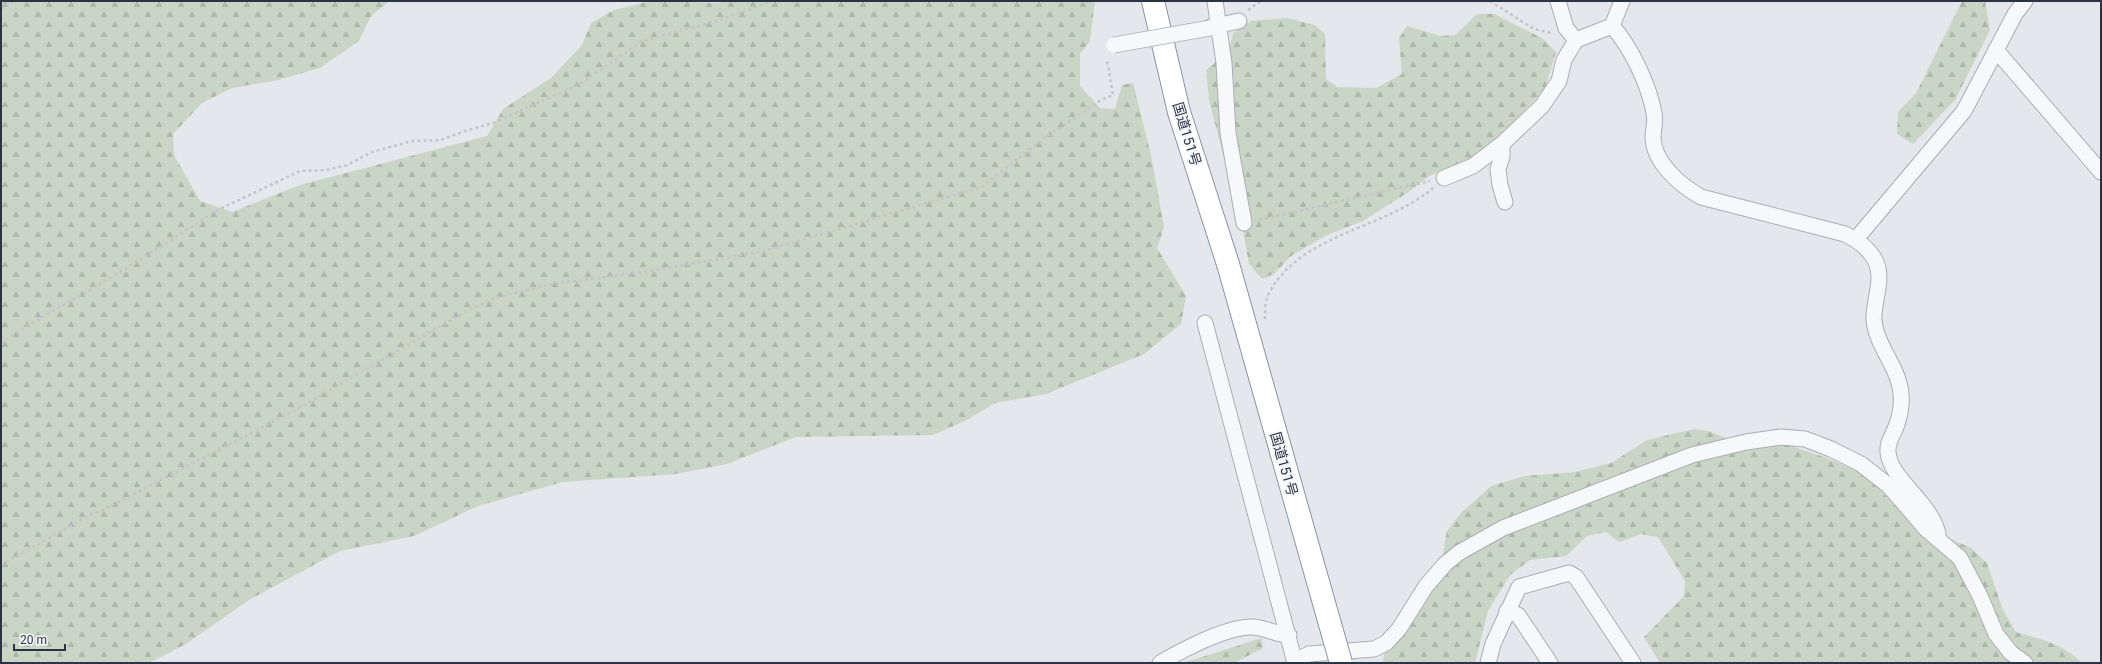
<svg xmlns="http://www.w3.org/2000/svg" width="2102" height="664" viewBox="0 0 2102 664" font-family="Roboto,'Noto Sans JP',sans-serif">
<defs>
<pattern id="forest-firs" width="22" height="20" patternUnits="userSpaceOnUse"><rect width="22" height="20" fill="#c9d6c5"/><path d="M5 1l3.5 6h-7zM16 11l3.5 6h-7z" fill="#adb8ab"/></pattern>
</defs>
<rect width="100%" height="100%" fill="#e4e7ec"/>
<g fill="url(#forest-firs)">
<path d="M1 1H390L371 16 359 41 320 68 278 80 232 88 202 103 173 134 174 155 200 201 232 212 300 185 487 136 503 109 551 78 582 45 591 23 614 10 650 1 719 3 726 1H1095L1090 41 1080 54V86L1100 108 1115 109 1122 85 1133 83 1151 155 1164 227 1157 248 1186 296 1181 324 1144 354 1046 394 995 403 967 420 933 435 796 437 727 464 676 474 563 482 478 506 414 536 340 551 249 600 186 644 149 663H1Z"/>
<path d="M1962 1H1985L1990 30 1955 100 1913 144 1897 134 1898 112 1916 93Z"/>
<path d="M1477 14H1494L1542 38 1556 52 1545 89 1483 154 1429 176 1407 193 1363 221 1327 235 1291 256 1274 274 1262 279 1249 264 1244 235 1209 100 1206 70 1229 51 1233 33 1251 21 1288 18 1315 25 1325 34 1326 79 1337 87 1376 88 1402 74 1399 38 1407 26 1440 36 1455 35Z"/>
<path d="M1694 429 1708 431 1731 440 1766 445 1791 446 1827 458 1866 475 1924 536 1951 539 1971 548 1987 563 2003 610 2016 632C2043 640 2061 643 2082 663H1660L1644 637 1684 596 1685 581 1658 537 1641 534 1619 542 1606 532 1587 536 1566 556 1530 560 1510 575 1488 611 1475 663H1383L1384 654 1447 567 1443 553 1447 531 1461 513 1491 486 1525 476 1575 472 1611 463 1647 440Z"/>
<path d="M1262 638 1263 648 1234 663H1183Z"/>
</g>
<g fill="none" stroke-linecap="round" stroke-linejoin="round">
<g stroke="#a9aeb7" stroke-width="17">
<g id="minor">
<path d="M1215 1 1224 63 1228 133 1244 223"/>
<path d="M1558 1 1566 28 1576 40"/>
<path d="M1612 26C1631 47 1649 85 1654 113 1656 121 1653 130 1653 138 1654 163 1680 185 1701 197L1845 234C1857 240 1870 249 1876 262 1884 280 1873 301 1874 320 1876 346 1899 367 1901 394 1902 403 1900 415 1897 424 1894 434 1887 441 1888 452 1890 481 1936 504 1939 540"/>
<path d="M1210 27 1239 21"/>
<path d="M1996 50 2101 172"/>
<path d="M1444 178 1473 166 1502 144"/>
<path d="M1505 202 1500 185 1498 169 1502 157V144L1542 106 1559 81 1564 60 1576 40 1612 26 1622 1"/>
<path d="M1856 239 1964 111 2015 14 2025 1"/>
<path d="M1205 323 1295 663"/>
<path d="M1507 611 1518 615 1550 663"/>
<path d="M1295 661 1309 654 1374 649 1386 643 1399 629 1426 586 1445 564 1460 552 1503 528 1692 455 1746 442 1781 437 1805 439 1831 449 1861 464 1889 486 1926 529 1960 558 1980 596 1996 634 2011 653 2025 663"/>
<path d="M1160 663C1182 650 1224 628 1250 627 1264 626 1275 635 1289 635"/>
<path d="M1488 663 1493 644 1519 587 1569 573 1576 577 1633 663"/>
</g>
</g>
<g stroke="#8b94a3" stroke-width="24">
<path id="trunk" d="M1153 1 1179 112 1228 264"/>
</g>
<g stroke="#c2c5cb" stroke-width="2.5" stroke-dasharray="3 3" stroke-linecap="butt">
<path d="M1490 1 1534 29 1551 33"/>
<path d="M1 9 13 1"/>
<path d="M1248 10 1261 1"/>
<path d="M1259 220 1430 181"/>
<path d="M1265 319C1265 312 1265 302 1268 295 1299 233 1384 230 1433 188"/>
<path d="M1 343 29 325 117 274 218 210 300 171 326 170 347 165 372 152 412 141 441 140 465 131 493 123 580 84 642 41 723 19 772 1"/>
<path d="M1 565 91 514 101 511 299 408 465 312 497 297 558 283 644 272 764 251 982 187 1044 138 1101 100 1113 95 1107 60"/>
</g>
<use href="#minor" stroke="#f7f8fa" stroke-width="15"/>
<use href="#trunk" stroke="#fff" stroke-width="22"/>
<g stroke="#a9aeb7" stroke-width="17" stroke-linecap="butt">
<path id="minor-bridge" d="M1114 45 1210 28"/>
</g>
<g stroke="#8b94a3" stroke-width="24" stroke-linecap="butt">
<path id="trunk-bridge" d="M1228 264 1341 663"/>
</g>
<use href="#minor-bridge" stroke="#f7f8fa" stroke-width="15"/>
<use href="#trunk-bridge" stroke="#fff" stroke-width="22"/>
</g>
<g text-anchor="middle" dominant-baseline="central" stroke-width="3.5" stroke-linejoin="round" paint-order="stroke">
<g font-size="14" fill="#2b3445" stroke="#f4f6f9">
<text transform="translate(1187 134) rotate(73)">国道151号</text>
<text transform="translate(1284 464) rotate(74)">国道151号</text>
</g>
</g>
<rect width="2102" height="664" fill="none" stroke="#2b3445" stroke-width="4"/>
<path d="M14 644v6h51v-6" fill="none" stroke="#2b3445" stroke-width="2"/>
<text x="20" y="644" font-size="12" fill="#2b3445" stroke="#f4f6f9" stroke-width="3" paint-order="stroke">20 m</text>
</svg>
